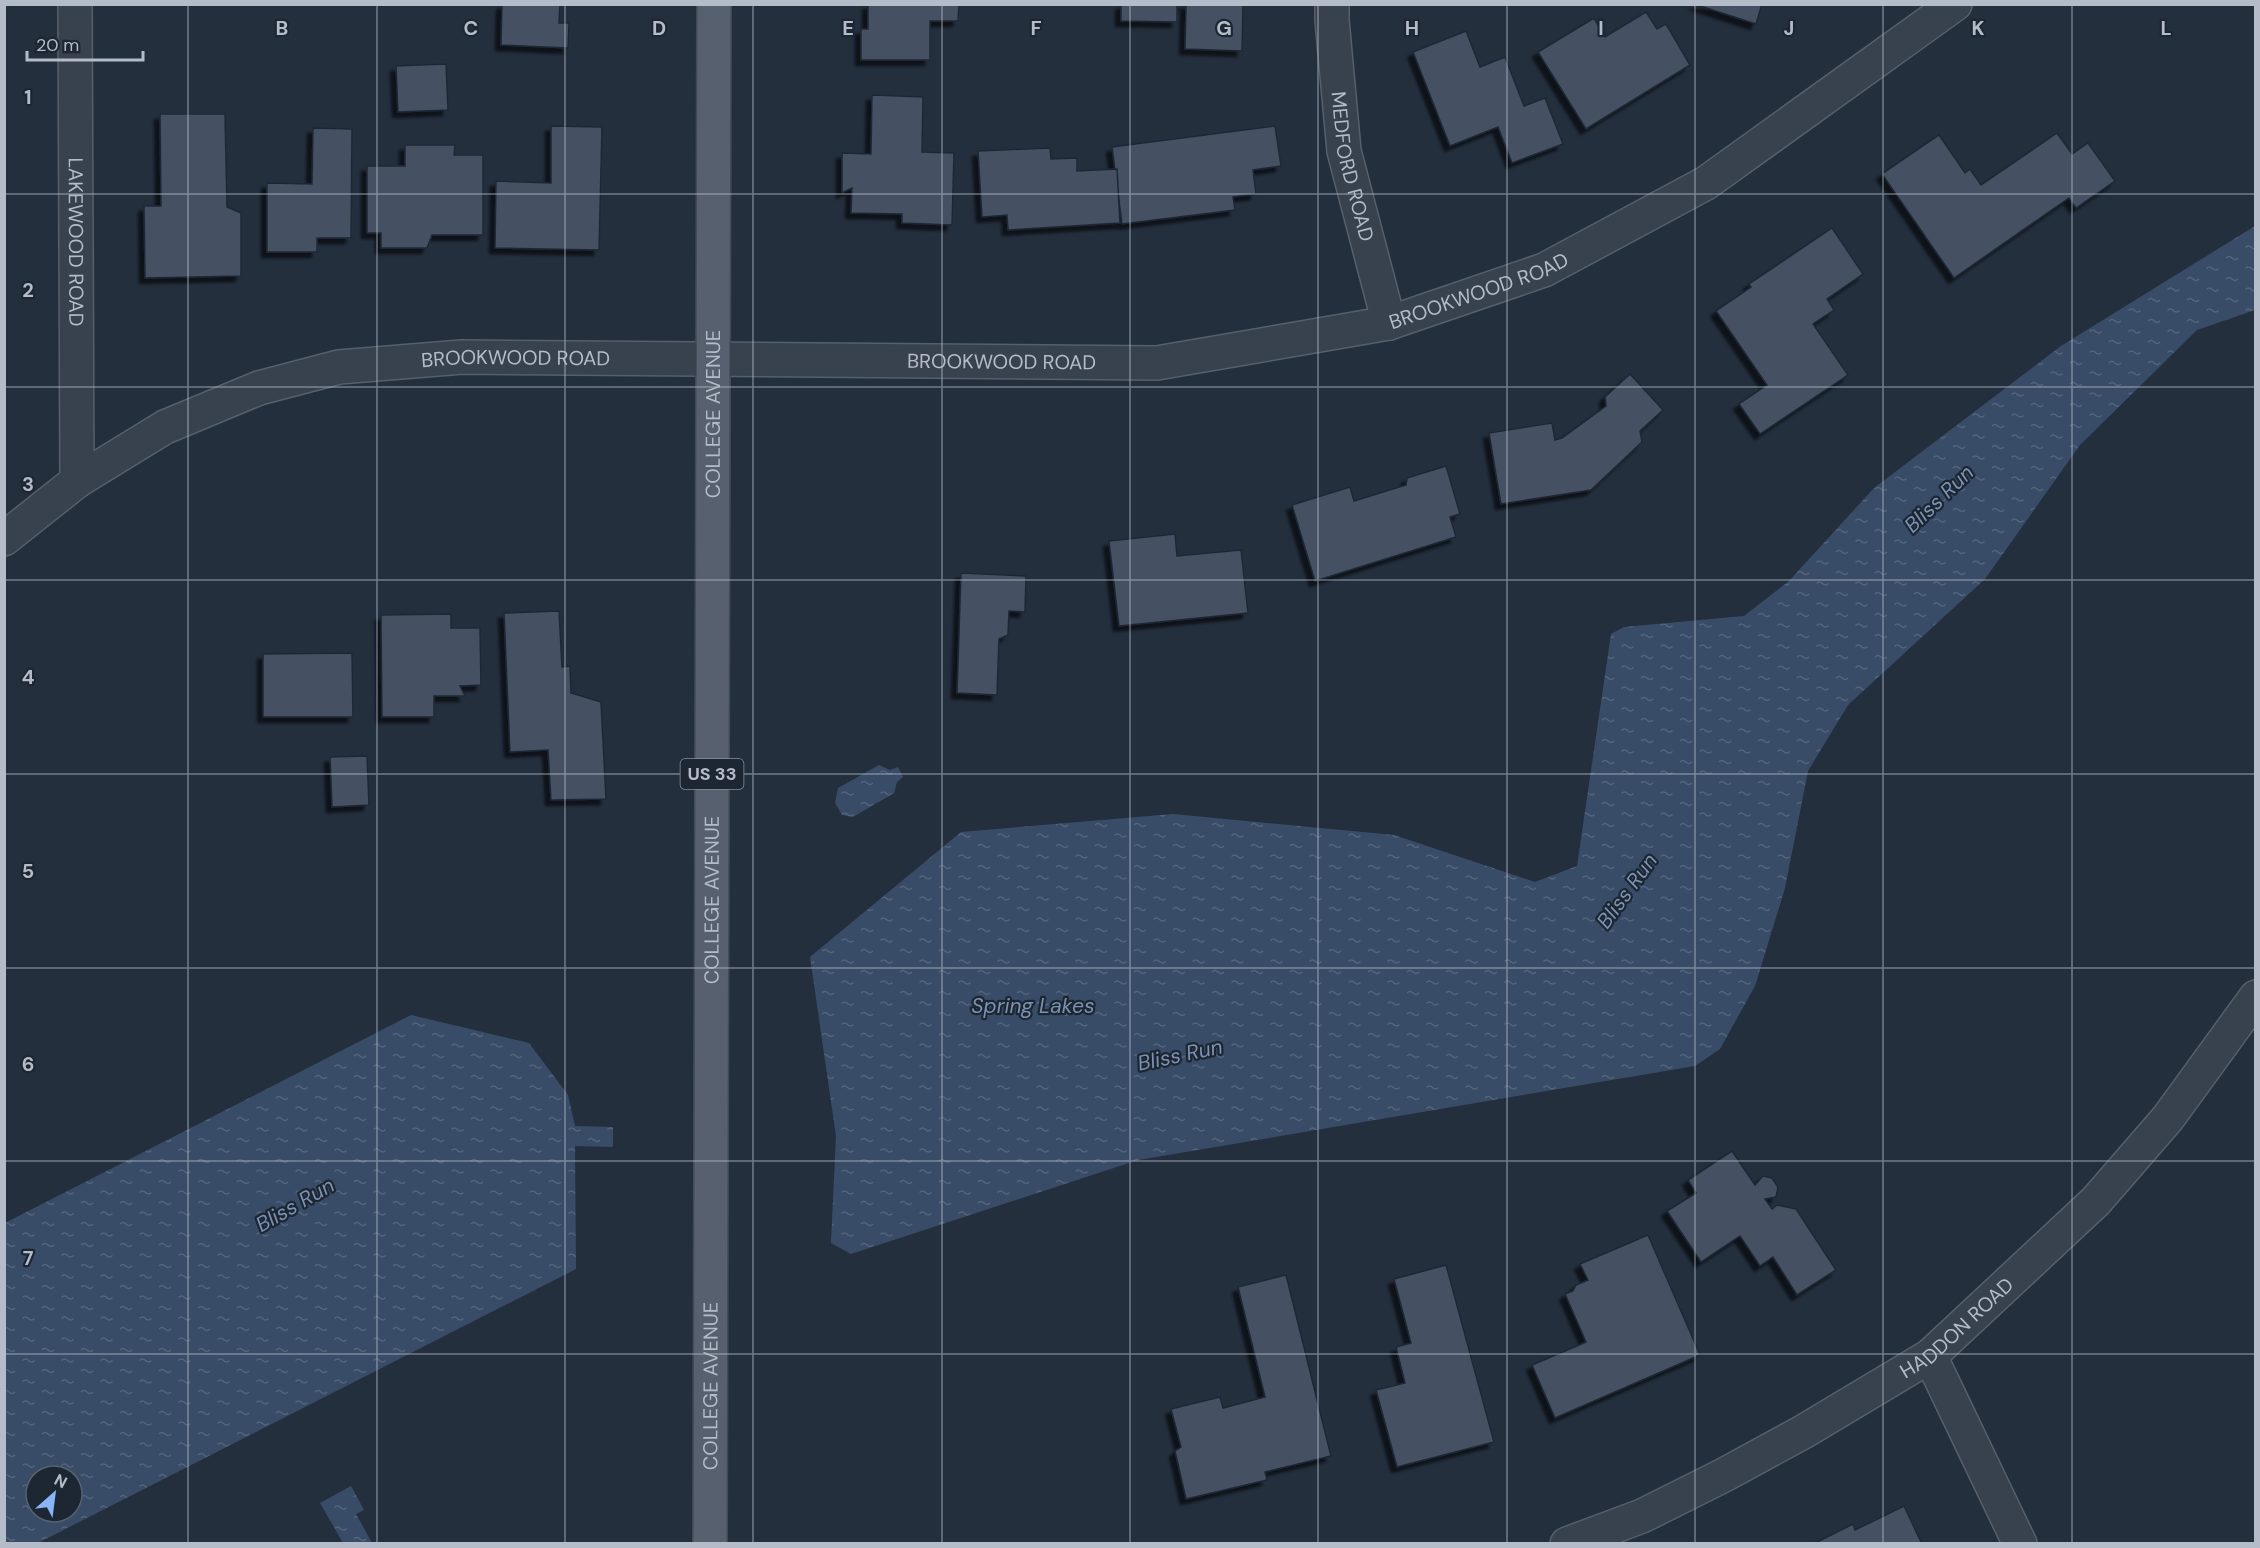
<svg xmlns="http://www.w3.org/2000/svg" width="2260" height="1548" viewBox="0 0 2260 1548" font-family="'DM Sans',sans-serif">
<defs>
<pattern id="water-ripples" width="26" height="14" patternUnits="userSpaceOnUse" patternTransform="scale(1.5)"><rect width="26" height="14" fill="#394c67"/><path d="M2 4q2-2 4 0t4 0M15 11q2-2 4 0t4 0" fill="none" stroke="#53647b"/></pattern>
<filter id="shadow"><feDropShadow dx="-5.5" dy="5.5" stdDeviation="1.5" flood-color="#0009"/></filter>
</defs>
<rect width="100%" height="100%" fill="#242f3e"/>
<g fill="url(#water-ripples)" fill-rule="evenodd">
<path d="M2255 226V310L2197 330 2080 445 1985 579 1848 705 1808 771 1785 888 1755 986 1720 1049 1695 1066 1138 1160 851 1254 831 1243 836 1136 810 957 961 832 1173 814 1394 835 1535 882 1577 866 1611 634 1624 627 1744 616 1789 581 1874 488 2061 346Z"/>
<path d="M879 765 890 770 898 767 903 777 897 782 894 793 853 817 842 815 835 803 838 788Z"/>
<path d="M411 1015 529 1043 568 1095 575 1126 613 1127V1147L575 1146 576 1269 38 1543H5V1223ZM36 1476H72V1512H36Z"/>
<path d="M351 1486 364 1510 356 1514 372 1543H343L320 1503Z"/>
</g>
<g fill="#455162" stroke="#1f2835" stroke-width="1.5" filter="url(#shadow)">
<path d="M502 4H560L559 23H569L568 48 501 45Z"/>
<path d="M868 4H959L958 21H930V60H861V29H868Z"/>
<path d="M1121 4H1177V22L1121 21Z"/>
<path d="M1184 4H1243L1242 51 1185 49 1186 6Z"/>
<path d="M1694 4H1762L1756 24Z"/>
<path d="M1646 12 1657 29 1666 24 1690 65 1586 129 1538 52 1594 18 1605 37Z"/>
<path d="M1466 31 1480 67 1505 57 1524 106 1545 98 1563 144 1512 163 1498 127 1450 146 1413 52Z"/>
<path d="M446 64 448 110 398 112 396 66Z"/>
<path d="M872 95 923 97 922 152 954 153 952 225 902 223V214L851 213 852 188 842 193V153L871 154Z"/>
<path d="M160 114H225L227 207 241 213V276L145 278 144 206H161Z"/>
<path d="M551 126 602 127 599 250 495 248 496 181 551 183Z"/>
<path d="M1275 126 1281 166 1253 170 1256 194 1233 197 1235 210 1122 224 1112 147Z"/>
<path d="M313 128 352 129 351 238H317V252H267V183L312 184Z"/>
<path d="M2057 133 2072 154 2088 143 2115 181 2076 208 2069 198 1954 278 1882 174 1939 135 1965 173 1970 169 1981 185Z"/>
<path d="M405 145H455L454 155H483V235H432L427 248H381V233H367V166H405Z"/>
<path d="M1050 148 1051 159 1077 158V171L1117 169 1120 223 1008 230 1007 215 982 217 978 151Z"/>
<path d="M1832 228 1863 274 1827 299 1834 310 1813 324 1848 375 1760 434 1739 404 1767 385 1716 311 1751 287 1749 284Z"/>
<path d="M1630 374 1663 410 1640 431 1642 442 1591 490 1501 504 1489 433 1552 423 1555 440 1562 438 1606 406 1605 397Z"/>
<path d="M1446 466 1460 514 1450 517 1456 537 1315 581 1292 505 1350 487 1354 501 1406 485 1407 478Z"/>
<path d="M1175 534 1177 556 1241 550 1248 613 1119 626 1109 541Z"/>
<path d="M961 573 1026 576 1025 612 1009 611 1008 635 999 639 997 695 957 693Z"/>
<path d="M559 611 562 667 570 666 571 693 601 702 606 799 551 800 548 750 510 752 504 613Z"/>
<path d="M451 614V628H480L481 685 460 686 465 696H434V717H382L381 615Z"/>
<path d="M352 653 353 717H263V654Z"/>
<path d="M367 756 369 805 332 807 330 757Z"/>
<path d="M1732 1151 1755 1185 1763 1176 1772 1178 1778 1187 1776 1197 1765 1199 1772 1209 1777 1205 1796 1209 1836 1270 1797 1295 1773 1257 1760 1266 1740 1236 1701 1262 1667 1211 1696 1193 1688 1180Z"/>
<path d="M1648 1235 1700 1355 1555 1418 1532 1365 1586 1342 1565 1294 1573 1291 1576 1285 1588 1280 1580 1264Z"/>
<path d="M1446 1265 1494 1442 1397 1467 1376 1390 1405 1383 1396 1347 1411 1343 1394 1279Z"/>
<path d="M1286 1275 1331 1456 1265 1472 1267 1480 1186 1499 1175 1451 1181 1447 1171 1409 1220 1397 1223 1408 1265 1397 1238 1287Z"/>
<path d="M1904 1506 1922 1544H1813L1853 1524 1855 1530Z"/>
</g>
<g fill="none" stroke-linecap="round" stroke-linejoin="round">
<g stroke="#565f6c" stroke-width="36">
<g id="street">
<path id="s1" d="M75 4 77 481"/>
<path id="s2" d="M1332 4V20L1344 151 1389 323"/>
<path id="s3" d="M4 539 77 481 165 427 259 388 339 367 462 357 1157 363 1389 323 1544 270 1706 183 1955 4"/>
<path d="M1930 1356 2020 1544"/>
<path id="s4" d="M1567 1544 1642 1516 1724 1475 1803 1432 1930 1356 2096 1201 2168 1118 2256 997"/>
</g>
</g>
<g stroke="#414a57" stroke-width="36">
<g id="primary">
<path id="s5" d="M710 1544 714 4"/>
</g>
</g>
<use href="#street" stroke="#38414e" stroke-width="33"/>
<use href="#primary" stroke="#56606e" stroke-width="33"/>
</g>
<path fill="none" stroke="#b4bcc9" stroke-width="1.5" stroke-opacity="0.55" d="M188 4V1544M377 4V1544M565 4V1544M753 4V1544M942 4V1544M1130 4V1544M1318 4V1544M1507 4V1544M1695 4V1544M1883 4V1544M2072 4V1544M4 194H2256M4 387H2256M4 580H2256M4 774H2256M4 968H2256M4 1161H2256M4 1354H2256"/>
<g text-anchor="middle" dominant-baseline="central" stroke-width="4.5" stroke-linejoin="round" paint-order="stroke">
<rect fill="#1d2633" stroke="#878f9c" stroke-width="1.5" x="680.5" y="759" width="63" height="30" rx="4.5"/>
<g font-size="18" font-weight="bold" fill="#b4bcc9">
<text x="712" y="774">US 33</text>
</g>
<g font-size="20" fill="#b4bcc9" stroke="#1d2633">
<text stroke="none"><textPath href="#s2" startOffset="164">MEDFORD ROAD</textPath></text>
<text stroke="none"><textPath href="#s1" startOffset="238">LAKEWOOD ROAD</textPath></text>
<text stroke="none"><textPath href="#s3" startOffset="1530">BROOKWOOD ROAD</textPath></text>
<text stroke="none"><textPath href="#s3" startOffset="558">BROOKWOOD ROAD</textPath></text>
<text stroke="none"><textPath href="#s3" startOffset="1044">BROOKWOOD ROAD</textPath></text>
<text stroke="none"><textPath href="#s5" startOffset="1130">COLLEGE AVENUE</textPath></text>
<text stroke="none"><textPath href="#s5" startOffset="644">COLLEGE AVENUE</textPath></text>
<text stroke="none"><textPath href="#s4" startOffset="448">HADDON ROAD</textPath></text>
<text stroke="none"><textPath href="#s5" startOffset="158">COLLEGE AVENUE</textPath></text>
</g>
<g font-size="21" font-style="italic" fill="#7c92b1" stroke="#1d2633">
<text transform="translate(1939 499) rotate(-44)">Bliss Run</text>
<text transform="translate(1627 891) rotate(-54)">Bliss Run</text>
<text x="1033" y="1006">Spring Lakes</text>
<text transform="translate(1180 1055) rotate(-12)">Bliss Run</text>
<text transform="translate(295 1205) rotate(-30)">Bliss Run</text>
</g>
</g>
<g font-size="20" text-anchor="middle" font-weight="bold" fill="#b4bcc9" stroke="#1d2633" stroke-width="4.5" stroke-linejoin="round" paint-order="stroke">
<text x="282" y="35">B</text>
<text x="471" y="35">C</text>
<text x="659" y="35">D</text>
<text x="848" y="35">E</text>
<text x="1036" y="35">F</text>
<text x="1224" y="35">G</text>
<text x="1412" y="35">H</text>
<text x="1601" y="35">I</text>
<text x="1789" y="35">J</text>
<text x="1978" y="35">K</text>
<text x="2166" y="35">L</text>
<text x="28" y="104">1</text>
<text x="28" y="297">2</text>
<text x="28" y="491">3</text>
<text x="28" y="684">4</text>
<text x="28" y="878">5</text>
<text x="28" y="1071">6</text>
<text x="28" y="1265">7</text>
</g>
<rect width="2260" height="1548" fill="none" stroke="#b4bcc9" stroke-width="12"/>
<g transform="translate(54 1494) rotate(28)"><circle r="28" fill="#1d2633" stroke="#59626f" stroke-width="1.5"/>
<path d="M0-4.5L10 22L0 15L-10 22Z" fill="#8ab4f8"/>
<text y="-9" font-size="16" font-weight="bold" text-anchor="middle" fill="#b4bcc9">N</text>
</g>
<path d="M27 51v9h116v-9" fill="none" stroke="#b4bcc9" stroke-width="3"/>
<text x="36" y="51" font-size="18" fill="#b4bcc9" stroke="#1d2633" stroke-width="4.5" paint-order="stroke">20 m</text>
</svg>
